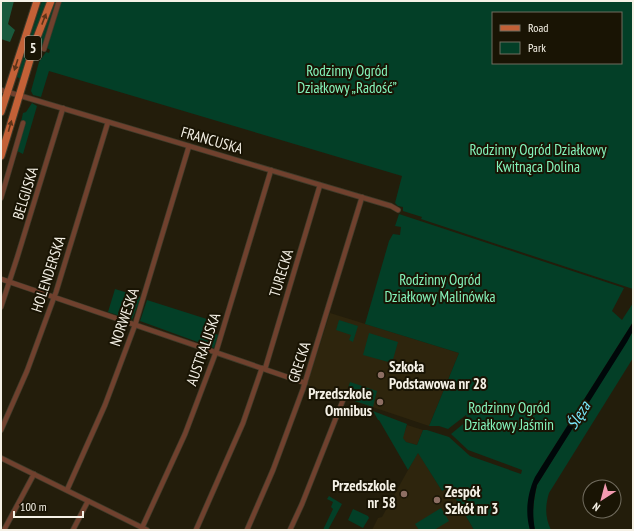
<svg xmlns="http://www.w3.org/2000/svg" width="634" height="531" viewBox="0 0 634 531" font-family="'PT Sans Narrow',sans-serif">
<rect width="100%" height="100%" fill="#231d0b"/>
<g fill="#2e250d">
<path d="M330 313 459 353 429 426 307 385Z"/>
<path d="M407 425 423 430 417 445 406 442 402 438Z"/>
<path d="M418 452 442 491 449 487 474 530H372L378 518 382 517Z"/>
</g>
<g fill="#033f27" fill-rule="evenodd">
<path d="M42 1H47L21 79 17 77Z"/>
<path d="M54 1H57L42 48 37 51 38 43Z"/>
<path d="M61 1H633V289L421 219 422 217 403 211V207L398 206 395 203 402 176 49 71 41 97 33 95 31 91 39 62 46 52 49 53 50 50 47 48ZM493 13H621V63H493Z"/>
<path d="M32 103 37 106 23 154 17 151 25 123 21 122 23 113 26 112Z"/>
<path d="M399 214 624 288 612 311 622 320 633 303V322L540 469 528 501V517L530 530H474L449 487 442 491 418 453 408 470 379 420H378L373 411 407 424 403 438 406 442 417 445 423 430H427L449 437 470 456 521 474 522 470 468 450 451 434 468 420 466 415 448 429 439 426H429L459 353 365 324 389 241 393 234 400 235 401 227 395 226Z"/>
<path d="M115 289 141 297 132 320 108 312Z"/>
<path d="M147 300 213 321 210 331 218 335 214 348 140 321Z"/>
<path d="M339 320 358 326 353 342 349 340 351 335 336 330Z"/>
<path d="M633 331V358L549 493C545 506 545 518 551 530H535C531 514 534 500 537 485Z"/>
<path d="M369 333 398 342 392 363 363 355Z"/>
<path d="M350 382 377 391 373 407 345 398Z"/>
<path d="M329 496 342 504 328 530H323L333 509 331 507 333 502 327 499Z"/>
<path d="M441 508 449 521 434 530H419L415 524Z"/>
<path d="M353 509 368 516 369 518 363 528 348 520Z"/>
</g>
<path fill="#1a5a3d" d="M1 1H14L8 24 15 30 10 42 1 39Z"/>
<path fill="#000709" d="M633 322V331L627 342 537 485C533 501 532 514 535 530H530C525 513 527 494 535 477Z"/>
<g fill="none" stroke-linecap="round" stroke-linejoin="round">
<g stroke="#403b2a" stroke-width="6">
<g id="minor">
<path d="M44 49 59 1"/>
<path d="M1 90 391 206 398 210"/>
<path d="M1 198 23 123"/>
<path d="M1 279 305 383"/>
<path d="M1 307 17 258 63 108"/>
<path d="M265 369 320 185"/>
<path d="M1 430 27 371 56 292 108 122"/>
<path d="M1 458 147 530"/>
<path d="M67 490 105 405 135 325 189 146"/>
<path d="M4 530 34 474"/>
<path d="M73 530 88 501"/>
<path d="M141 530 185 434 216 352 271 170"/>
<path d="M196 530 243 423 262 368"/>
<path d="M247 530 273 470 303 389 362 197"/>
<path d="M290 530 302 504 343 400"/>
</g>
</g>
<g stroke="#403b2a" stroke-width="9">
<g id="primary">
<path d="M1 112 37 1"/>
<path d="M1 156 36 40 51 1"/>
</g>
</g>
<use href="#minor" stroke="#70412e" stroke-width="4.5"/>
<use href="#primary" stroke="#c36137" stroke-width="7"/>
</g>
<defs><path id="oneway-solid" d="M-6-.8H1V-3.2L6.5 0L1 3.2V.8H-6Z"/></defs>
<g fill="#5d3318">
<use href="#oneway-solid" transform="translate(44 19) rotate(-69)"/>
<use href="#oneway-solid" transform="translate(16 65) rotate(108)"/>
<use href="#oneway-solid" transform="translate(10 126) rotate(-74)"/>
</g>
<g fill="#8d6e63" stroke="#191404" stroke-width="1.5">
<circle cx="381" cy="375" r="4"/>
<circle cx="380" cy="402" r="4"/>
<circle cx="404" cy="494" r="4"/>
<circle cx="437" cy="500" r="4"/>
</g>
<g text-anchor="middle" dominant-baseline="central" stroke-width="4" stroke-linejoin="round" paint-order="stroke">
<rect fill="#191404" stroke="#b3afa2" stroke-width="1" x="25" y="36" width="16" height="24" rx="3"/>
<g font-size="14" font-weight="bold" fill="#f5f1e6">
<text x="33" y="48">5</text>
</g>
<g font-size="15" fill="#85f5bc" stroke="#191404">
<text x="347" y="70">Rodzinny Ogród<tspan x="347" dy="17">Działkowy „Radość”</tspan></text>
<text x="538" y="149">Rodzinny Ogród Działkowy<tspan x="538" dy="17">Kwitnąca Dolina</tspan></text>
<text x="440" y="279">Rodzinny Ogród<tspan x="440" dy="17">Działkowy Malinówka</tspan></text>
<text x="509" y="407">Rodzinny Ogród<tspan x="509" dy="17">Działkowy Jaśmin</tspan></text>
</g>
<g font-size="15" fill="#f5f1e6" stroke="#191404">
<text transform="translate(212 140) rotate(16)">FRANCUSKA</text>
<text transform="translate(25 193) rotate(-73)">BELGIJSKA</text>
<text transform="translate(281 273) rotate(-73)">TURECKA</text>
<text transform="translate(48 274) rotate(-72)">HOLENDERSKA</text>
<text transform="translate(124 317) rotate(-71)">NORWESKA</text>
<text transform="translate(203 349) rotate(-71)">AUSTRALIJSKA</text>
<text transform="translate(299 362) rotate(-72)">GRECKA</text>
</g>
<g font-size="15" font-weight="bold" fill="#f5f1e6" stroke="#191404" text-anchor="start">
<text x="389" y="366">Szkoła<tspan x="389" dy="17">Podstawowa nr 28</tspan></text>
<text x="372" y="393" text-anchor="end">Przedszkole<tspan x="372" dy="17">Omnibus</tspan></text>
<text x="396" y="485" text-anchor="end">Przedszkole<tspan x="396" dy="17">nr 58</tspan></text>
<text x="445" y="491">Zespół<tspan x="445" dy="17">Szkół nr 3</tspan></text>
</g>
<g font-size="16" font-style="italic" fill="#7bebfe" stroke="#191404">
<text transform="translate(578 415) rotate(-58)">Ślęza</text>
</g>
</g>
<rect width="634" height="531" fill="none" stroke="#f5f1e6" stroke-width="4"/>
<rect x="492" y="12" width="130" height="52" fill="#191404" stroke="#716c5e"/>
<rect x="500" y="25" width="20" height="6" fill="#c36137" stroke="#716c5e"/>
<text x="528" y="32" font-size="12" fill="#f5f1e6">Road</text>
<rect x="500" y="42" width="20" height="12" fill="#033f27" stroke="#716c5e"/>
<text x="528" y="52" font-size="12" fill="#f5f1e6">Park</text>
<g transform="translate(602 499) rotate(216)"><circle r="19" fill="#191404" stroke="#716c5e"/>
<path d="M0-3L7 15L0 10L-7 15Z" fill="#f29ab0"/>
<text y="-6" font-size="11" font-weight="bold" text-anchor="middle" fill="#f5f1e6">N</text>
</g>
<path d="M14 511v6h69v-6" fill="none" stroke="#f5f1e6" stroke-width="2"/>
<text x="20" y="511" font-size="12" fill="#f5f1e6" stroke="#191404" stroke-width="3" paint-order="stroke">100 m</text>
</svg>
